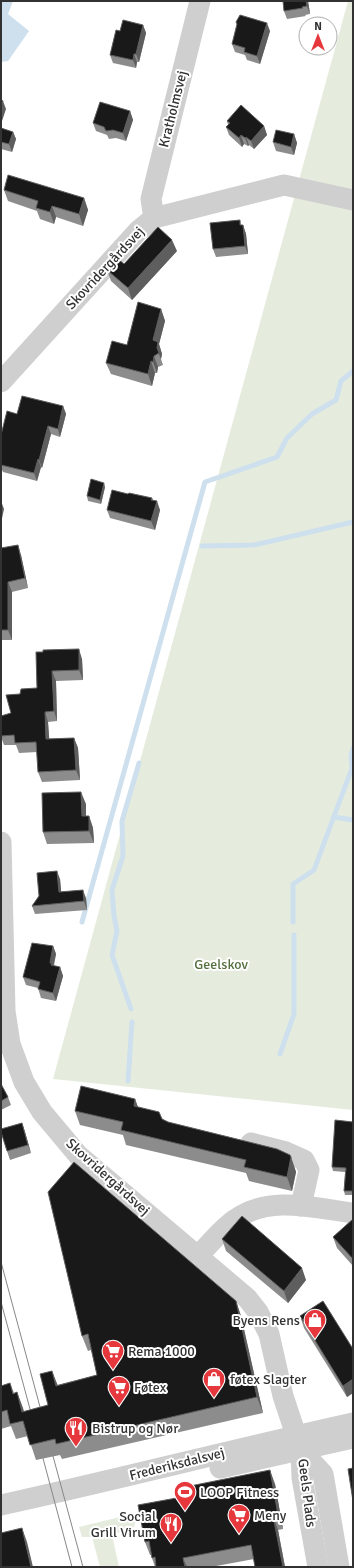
<svg xmlns="http://www.w3.org/2000/svg" width="354" height="1568" viewBox="0 0 354 1568" font-family="Signika,sans-serif">
<rect width="100%" height="100%" fill="#fff"/>
<g fill="#e5ecde">
<path d="M348 1H353V1110L53 1079Z"/>
<path d="M132 1514 135 1523 134 1527 112 1535 119 1567H100L92 1537H82L79 1527Z"/>
</g>
<path fill="#cee0ee" d="M1 1H13L8 14 29 31 8 61 1 62Z"/>
<g fill="none" stroke-linecap="round" stroke-linejoin="round">
<g stroke="#cee0ee" stroke-width="5">
<path d="M202 546 254 545 353 522"/>
<path d="M334 817 353 820"/>
<path d="M82 922 205 482 277 457 287 438 312 414 336 400 341 381 353 371"/>
<path d="M293 922V884L314 870 352 768 351 756 353 748"/>
<path d="M131 1009 112 955 117 931 114 916 112 890 123 856 122 821 139 763"/>
<path d="M280 1054 294 1014V935"/>
<path d="M128 1081 132 1022"/>
</g>
<g stroke="#cfcfcf" stroke-width="21">
<path d="M154 218 151 199 200 1"/>
<path d="M1 382 138 231 154 218 284 185 353 200"/>
<path d="M1 842 5 1011 10 1044 24 1082 42 1112 78 1155 247 1298 258 1312 269 1334 283 1396 301 1450 302 1478 318 1567"/>
<path d="M251 1143 286 1152 304 1160 309 1170 301 1206"/>
<path d="M198 1256C209 1245 223 1227 236 1219 270 1195 314 1208 353 1213"/>
<path d="M301 1450 323 1474 339 1567"/>
<path d="M220 1468 353 1438"/>
<path d="M1 1505C119 1479 235 1449 353 1423"/>
</g>
<g stroke="#878787" stroke-width="1">
<path d="M1 1262 43 1418"/>
<path d="M1 1302 33 1420"/>
<path d="M50 1445 83 1567"/>
<path d="M40 1447 72 1567"/>
</g>
</g>
<g fill="#8c8c8c">
<path d="M283 1H308L310 14 305 15 306 16 287 19 284 11Z"/>
<path d="M143 25 146 33 139 62H137L136 68 113 63 110 55 120 31Z"/>
<path d="M270 31 260 64 247 60 245 55 235 52 232 44Z"/>
<path d="M130 111 133 120 126 141 116 138 109 139 107 135 96 131 93 123Z"/>
<path d="M227 121 264 126 267 135 254 149 249 145 248 146 244 144 242 147 229 135 226 127 228 125Z"/>
<path d="M1 128 13 132 16 139 12 152 1 149Z"/>
<path d="M294 134 297 143 294 155 276 151 273 142Z"/>
<path d="M4 190 84 198 88 210 83 226 56 217 54 224 40 219 37 211 8 201Z"/>
<path d="M240 220 241 225H243L246 234 248 254 216 257 213 249Z"/>
<path d="M177 251 132 300 111 281 107 270 124 264Z"/>
<path d="M161 309 165 321 159 344 162 354 161 359 163 365 158 367 157 373H155L152 386 111 374 106 363 127 345Z"/>
<path d="M63 406 66 414 60 437 51 434 42 468 41 467 37 481 3 472 2 470H1V435L17 414Z"/>
<path d="M105 487 101 504 88 501 87 496Z"/>
<path d="M128 494 152 498 160 510 155 530 110 518 107 510Z"/>
<path d="M1 548 21 555 28 588 12 592V640H1Z"/>
<path d="M36 652 82 659 83 680 56 681 57 721 48 722 49 739 74 738 78 748 80 780 42 782 38 772 37 752 19 753 16 745H4L1 737V716L11 713 20 694 37 688Z"/>
<path d="M86 804V816H89L93 828 94 843 47 844 43 832Z"/>
<path d="M60 879 61 892 86 898 87 910 35 914 32 906Z"/>
<path d="M53 946 56 954 54 966 60 967 63 976 56 1001 41 998 38 988 26 985 23 977Z"/>
<path d="M1 1084 8 1097 11 1105 1 1110Z"/>
<path d="M135 1099 138 1107 168 1122 291 1157 296 1172 292 1191 249 1181 246 1173 126 1145 123 1135 80 1125 75 1111Z"/>
<path d="M353 1122V1195H345L344 1191 345 1172 333 1171 332 1167Z"/>
<path d="M22 1123 31 1153 10 1160 7 1151Z"/>
<path d="M353 1219V1266L337 1248 333 1237Z"/>
<path d="M222 1239 306 1280 288 1303 226 1251Z"/>
<path d="M236 1301 241 1316 263 1413 62 1459 60 1455 36 1460 28 1436 16 1439 11 1426 1 1429V1386L10 1383 14 1393 17 1392 24 1412 48 1405 52 1371 57 1385 97 1375 91 1350 88 1351 82 1336Z"/>
<path d="M300 1316 353 1349V1393L347 1397 304 1328Z"/>
<path d="M275 1484 283 1529 278 1530 285 1567H255L254 1559 211 1567H155L151 1555H150L145 1542Z"/>
</g>
<g fill="#5e5e5e">
<path d="M306 1H308L310 14 307 6Z"/>
<path d="M267 23 270 31 260 64 257 56Z"/>
<path d="M143 25 146 33 139 62 136 54Z"/>
<path d="M134 54 137 62 136 68 133 60Z"/>
<path d="M3 101 6 109 1 124V107Z"/>
<path d="M130 111 133 120 126 141 123 133Z"/>
<path d="M264 126 267 135 254 149 251 141Z"/>
<path d="M13 132 16 139 12 152 9 144Z"/>
<path d="M294 134 297 143 294 155 291 147Z"/>
<path d="M241 135 244 144 242 147 239 138Z"/>
<path d="M246 137 249 145 248 146 245 138Z"/>
<path d="M84 198 88 210 83 226 79 214Z"/>
<path d="M52 206 56 217 54 224 50 212Z"/>
<path d="M243 225 246 234 248 254 245 246Z"/>
<path d="M172 240 177 251 132 300 128 288Z"/>
<path d="M161 309 165 321 159 344 162 354 161 359 157 350 153 340Z"/>
<path d="M154 356 158 367 157 373 153 362Z"/>
<path d="M151 361 155 373 152 386 148 374Z"/>
<path d="M63 406 66 414 60 437 58 429Z"/>
<path d="M48 426 51 434 42 468 39 460Z"/>
<path d="M38 459 41 467 37 481 34 473Z"/>
<path d="M104 483 105 487 101 504 100 500Z"/>
<path d="M1 501 4 509 1 523Z"/>
<path d="M157 501 160 510 155 530 151 521Z"/>
<path d="M18 545 21 555 28 588 25 578Z"/>
<path d="M8 582 12 592V640L8 630Z"/>
<path d="M79 649 82 659 83 680 79 670Z"/>
<path d="M52 671 56 681 57 721 54 711Z"/>
<path d="M45 712 48 722 50 749 46 739Z"/>
<path d="M74 738 78 748 80 780 76 770Z"/>
<path d="M81 792 86 804V828L82 816Z"/>
<path d="M89 816 93 828 94 843 89 831Z"/>
<path d="M57 871 60 879 62 900 59 892Z"/>
<path d="M83 890 86 898 87 910 84 901Z"/>
<path d="M53 946 56 954 53 967 50 963Z"/>
<path d="M60 967 63 976 56 1001 53 993Z"/>
<path d="M135 1099 140 1113 134 1106Z"/>
<path d="M22 1123 25 1132 31 1153 28 1145Z"/>
<path d="M291 1157 296 1172 292 1191 287 1177Z"/>
<path d="M302 1268 306 1280 288 1303 284 1291Z"/>
<path d="M236 1301 241 1316 263 1413 257 1397Z"/>
<path d="M52 1371 58 1386H56Z"/>
<path d="M353 1379V1393L347 1397 343 1386Z"/>
<path d="M17 1392 23 1408 28 1427 22 1412Z"/>
<path d="M270 1470 275 1484 283 1529 278 1515Z"/>
<path d="M273 1516 278 1530 285 1567H283Z"/>
<path d="M22 1528 27 1542 33 1567H31Z"/>
<path d="M183 1558 187 1567H185Z"/>
</g>
<g fill="#191919" stroke="#5e5e5e">
<path d="M283 1H306L307 6 302 7 303 8 284 11Z"/>
<path d="M240 15 267 23 257 56 244 52 245 48 232 44 237 24 236 22Z"/>
<path d="M123 20 143 25 136 54H134L133 60 110 55 116 30 120 31Z"/>
<path d="M1 100 3 101 1 107Z"/>
<path d="M100 102 130 111 123 133 113 130 106 131 104 127 93 123Z"/>
<path d="M241 105 264 126 251 141 246 137 245 138 241 135 239 138 226 127 230 123 227 121Z"/>
<path d="M1 128 13 132 9 144 1 142Z"/>
<path d="M276 130 294 134 291 147 273 142Z"/>
<path d="M8 175 84 198 79 214 52 206 50 212 36 208 38 201 4 190Z"/>
<path d="M240 220V225H243L245 246 213 249 210 223Z"/>
<path d="M158 227 172 240 128 288 107 270 117 258 124 264Z"/>
<path d="M138 302 161 309 153 340 158 342 157 348 159 353 154 356 153 362 151 361 148 374 106 363 112 341 127 345Z"/>
<path d="M22 396 63 406 58 429 48 426 39 460 38 459 34 473 1 465V435L7 411 17 414Z"/>
<path d="M91 479 104 483 100 500 87 496Z"/>
<path d="M112 490 128 494 129 493 152 498 151 500 157 501 151 521 107 510Z"/>
<path d="M18 545 25 578 8 582V630H1V548Z"/>
<path d="M79 649V670L52 671 54 711 45 712 46 739 74 738 76 770 38 772 36 742 15 743 14 735 1 736V716L11 713 6 695 20 694 21 689 37 688 36 652H43V650Z"/>
<path d="M81 792 82 816H89V831L43 832 42 793Z"/>
<path d="M57 871 59 892 83 890 84 901 32 906 39 896 37 873Z"/>
<path d="M32 943 53 946 50 963H52L51 965 60 967 53 993 38 989 40 982 23 977Z"/>
<path d="M1 1084 8 1097 1 1101Z"/>
<path d="M81 1086 135 1099 134 1106 159 1112 162 1119 168 1122 277 1149 290 1155 291 1157 287 1177 244 1167 246 1160 121 1130 123 1122 75 1111Z"/>
<path d="M335 1120 353 1122V1191H344L346 1168 332 1167Z"/>
<path d="M22 1123 28 1145 7 1151 1 1132V1129Z"/>
<path d="M74 1162 236 1301 257 1397 56 1444 55 1439 30 1445 23 1421 10 1424 7 1410 1 1412V1386L10 1383 13 1394 17 1392 22 1412 48 1405 40 1374 52 1371 56 1386 97 1375 88 1334 82 1336 48 1192Z"/>
<path d="M242 1216 302 1268 284 1291 222 1239Z"/>
<path d="M353 1219V1259L333 1237Z"/>
<path d="M323 1301 353 1349V1379L343 1386 300 1316Z"/>
<path d="M353 1468V1501L348 1469Z"/>
<path d="M270 1470 278 1515 273 1516 283 1567H255L251 1545 183 1558 185 1567H156L155 1557 152 1558 149 1541 145 1542 138 1505 182 1497 180 1488Z"/>
<path d="M22 1528 31 1567H1V1533Z"/>
</g>
<defs>
<g id="shop-pin" transform="scale(1.15)"><path d="M0 17L-7.5 6A9.5 9.5 0 1 1 7.5 6Z" fill="#e6373d" stroke="#fff"/><path d="M-5-2.5h2.3a2.7 3.5 0 0 1 5.4 0H5L5.5 6h-11ZM-1.5-2.5h3a1.5 2.3 0 0 0-3 0Z" fill="#fff"/></g>
<g id="supermarket-pin" transform="scale(1.15)"><path d="M0 17L-7.5 6A9.5 9.5 0 1 1 7.5 6Z" fill="#e6373d" stroke="#fff"/><path d="M-6-5.5h2.5l.6 2H6L4.5 2H-2.5L-4.4-4H-6ZM-1.5 3.2a1.3 1.3 0 1 0 .1 0ZM3 3.2a1.3 1.3 0 1 0 .1 0Z" fill="#fff"/></g>
<g id="restaurant-pin" transform="scale(1.15)"><path d="M0 17L-7.5 6A9.5 9.5 0 1 1 7.5 6Z" fill="#e6373d" stroke="#fff"/><path d="M-5-6h1v4h1v-4h1v4h1v-4h1v5L-1.5 .5V6h-2V.5L-5-1ZM5-6V6H3V1.5H1.5Q1.5-4 5-6Z" fill="#fff"/></g>
<g id="stadium-pin" transform="scale(1.15)"><path d="M0 17L-7.5 6A9.5 9.5 0 1 1 7.5 6Z" fill="#e6373d" stroke="#fff"/><path d="M0-5a6.5 5 0 1 0 0 10a6.5 5 0 1 0 0-10ZM-3.5-1.8h7v3.6h-7Z" fill="#fff"/></g>
</defs>
<g fill-rule="evenodd">
<use href="#shop-pin" x="315" y="1320"/>
<use href="#supermarket-pin" x="113" y="1351"/>
<use href="#shop-pin" x="214" y="1379"/>
<use href="#supermarket-pin" x="119" y="1387"/>
<use href="#restaurant-pin" x="76" y="1428"/>
<use href="#stadium-pin" x="185" y="1492"/>
<use href="#supermarket-pin" x="239" y="1515"/>
<use href="#restaurant-pin" x="171" y="1524"/>
</g>
<g text-anchor="middle" dominant-baseline="central" stroke-width="4" stroke-linejoin="round" paint-order="stroke">
<g font-size="14" fill="#323232" stroke="#fff">
<text transform="translate(173 109) rotate(-76)">Kratholmsvej</text>
<text transform="translate(105 268) rotate(-47)">Skovridergårdsvej</text>
<text transform="translate(108 1177) rotate(42)">Skovridergårdsvej</text>
<text transform="translate(177 1464) rotate(-14)">Frederiksdalsvej</text>
<text transform="translate(307 1493) rotate(83)">Geels Plads</text>
</g>
<g font-size="14" fill="#536f3e" stroke="#fff">
<text x="221" y="964">Geelskov</text>
</g>
<g font-size="14" fill="#323232" stroke="#fff" text-anchor="start">
<text x="300" y="1320" text-anchor="end">Byens Rens</text>
<text x="128" y="1351">Rema 1000</text>
<text x="230" y="1379">føtex Slagter</text>
<text x="134" y="1387">Føtex</text>
<text x="92" y="1428">Bistrup og Nør</text>
<text x="200" y="1492">LOOP Fitness</text>
<text x="254" y="1515">Meny</text>
<text x="156" y="1516" text-anchor="end">Social<tspan x="156" dy="16">Grill Virum</tspan></text>
</g>
</g>
<rect width="354" height="1568" fill="none" stroke="#323232" stroke-width="4"/>
<g transform="translate(318 36)"><circle r="19" fill="#ffffff" stroke="#adadad"/>
<path d="M0-3L7 15L0 10L-7 15Z" fill="#e6373d"/>
<text y="-6" font-size="11" font-weight="bold" text-anchor="middle" fill="#323232">N</text>
</g>
</svg>
